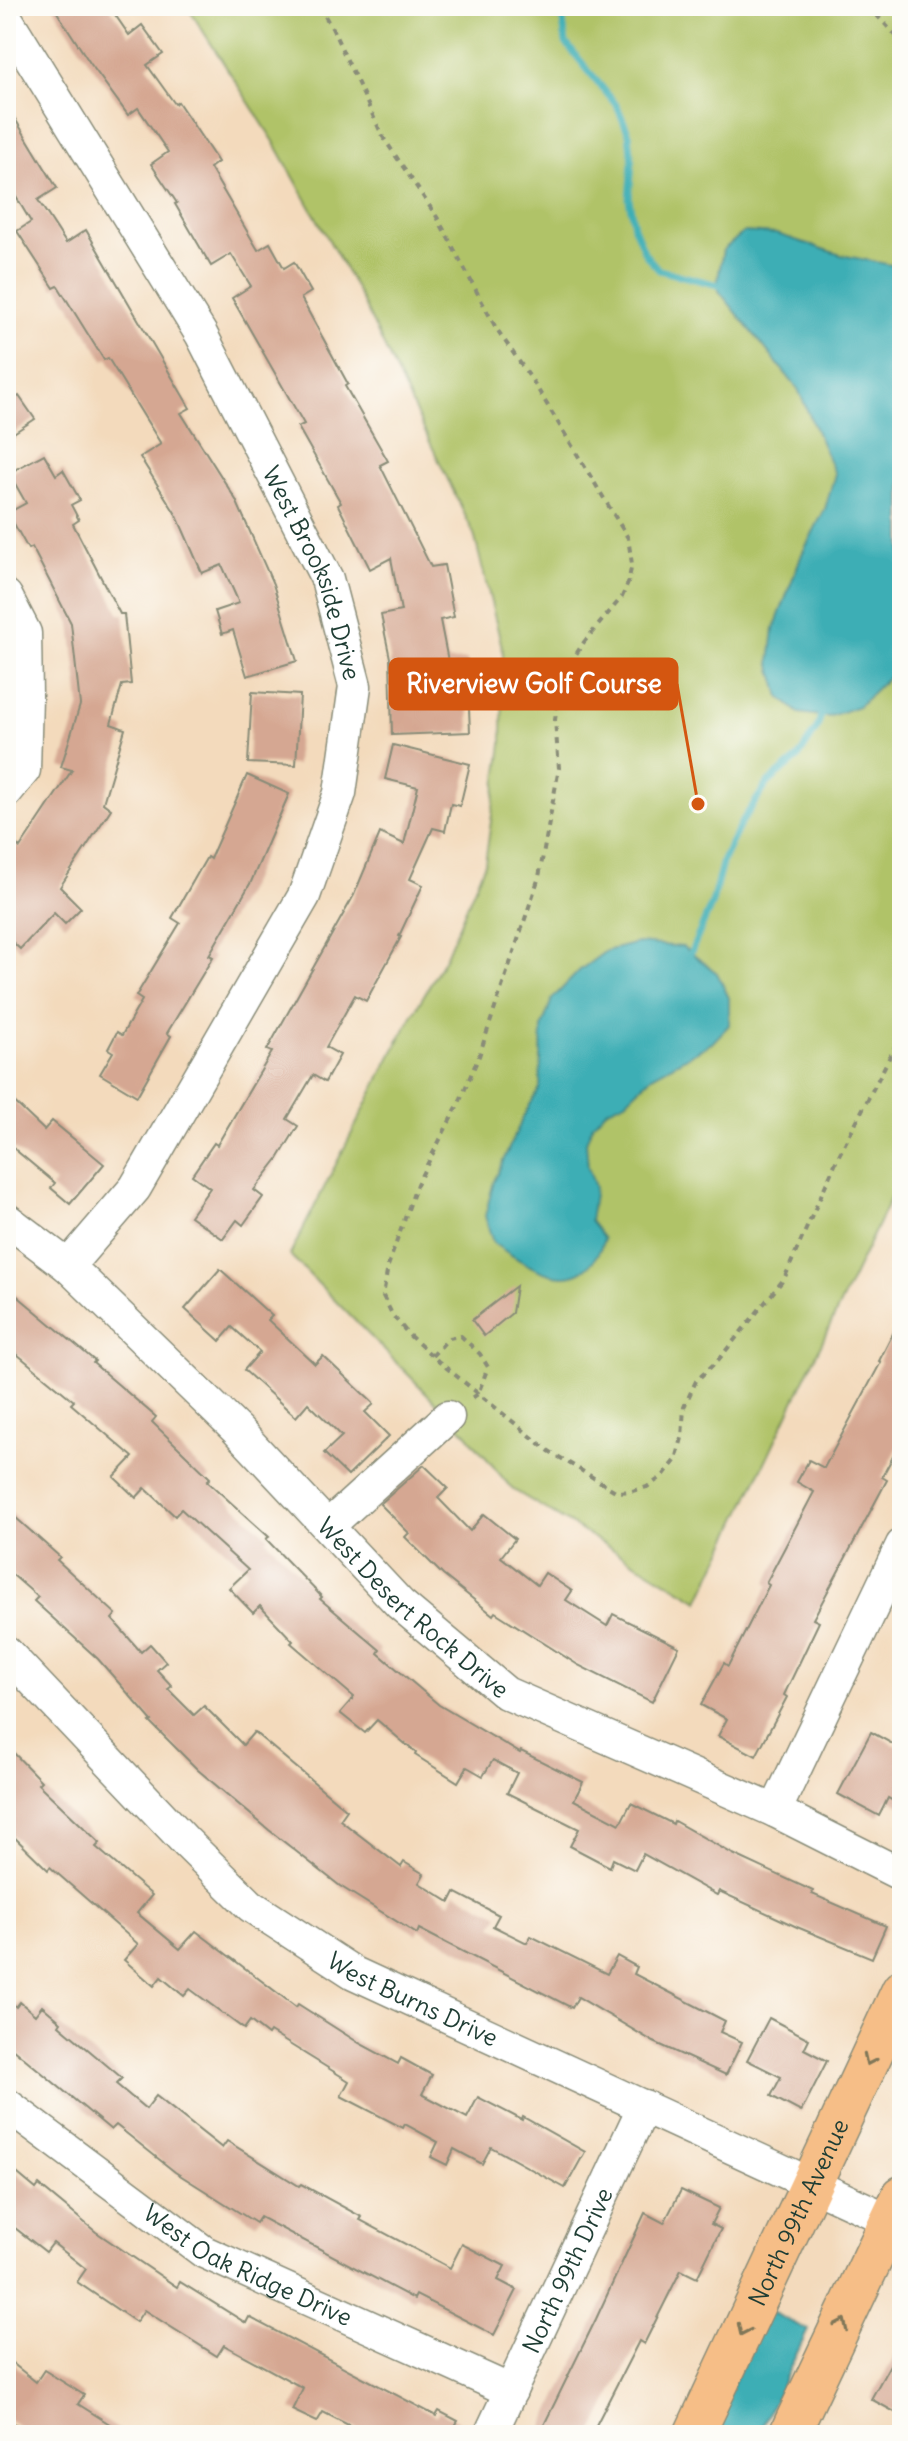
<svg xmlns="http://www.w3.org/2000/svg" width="908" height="2441" viewBox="0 0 908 2441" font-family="Delius,sans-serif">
<rect width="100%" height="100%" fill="#fdfcf7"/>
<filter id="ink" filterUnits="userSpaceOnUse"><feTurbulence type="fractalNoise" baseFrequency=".0125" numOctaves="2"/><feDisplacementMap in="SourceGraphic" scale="16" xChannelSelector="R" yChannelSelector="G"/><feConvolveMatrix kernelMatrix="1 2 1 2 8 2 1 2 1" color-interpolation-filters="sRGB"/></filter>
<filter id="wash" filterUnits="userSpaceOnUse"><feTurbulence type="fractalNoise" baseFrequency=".006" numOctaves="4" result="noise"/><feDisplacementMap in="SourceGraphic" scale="32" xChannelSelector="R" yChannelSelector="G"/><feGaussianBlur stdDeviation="1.8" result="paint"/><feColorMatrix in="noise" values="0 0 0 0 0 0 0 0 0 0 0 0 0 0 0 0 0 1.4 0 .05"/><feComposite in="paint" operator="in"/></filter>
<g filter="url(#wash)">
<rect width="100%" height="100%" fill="#f3dabc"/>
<path fill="#b0c367" stroke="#68804e" stroke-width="2" d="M187 6H902V1174L699 1601 512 1489 464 1431 290 1255 402 1034 446 956 485 863 502 745 503 651 474 534 359 294 273 140Z"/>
<g fill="#3daeb5" stroke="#2e7674" stroke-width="2">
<path d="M744 232 777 234 841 255 902 267V663L859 706 828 717 799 713 780 697 770 662 774 629 802 554 825 509 835 474 798 389 719 291 717 285 723 250Z"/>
<path d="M638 943 683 947 717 973 729 998V1025L712 1043 652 1076 626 1101 606 1110 593 1124 586 1142 588 1167 595 1187 590 1221 604 1239C582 1304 532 1269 493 1243L485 1216 494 1181 524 1115 540 1088 542 1027 552 999 580 970 606 951Z"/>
<path d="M767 2310 808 2330 758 2435H709Z"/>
</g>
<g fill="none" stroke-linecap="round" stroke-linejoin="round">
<g stroke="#3daeb5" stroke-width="7">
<path d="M561 6 566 43 617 106 629 134 632 162 629 199 634 227 645 254 659 270 726 287"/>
<path d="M691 952 712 903 723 860 741 823 768 783 798 758 817 728 823 709"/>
</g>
</g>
<g id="blocks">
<g fill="#d5a792">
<path d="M53 6H109L129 35 142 25 163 54 147 65 175 104 178 102 218 162 210 168 258 250 270 243 284 268 294 262 311 292 301 298 348 384 345 386 388 461 380 465 431 567 444 565 454 617 440 620 448 661 467 660 470 732 392 735 390 658 381 615 401 611 391 558 370 569 338 505 341 503 298 427 304 424 232 298 251 286 231 254 211 266 175 204 177 203 151 164 168 152 138 108 128 115 90 63Z"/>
<path d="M6 104 57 188 38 200 66 243 86 230 190 408 181 413 236 500 273 584 297 661 247 676 233 630 222 634 215 611 239 603 222 565 202 573 177 516 140 457 161 444 108 358 104 360 58 286 54 288 17 231 31 222 6 180Z"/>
<path d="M19 396 35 419 6 438V404Z"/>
<path d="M44 454 56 475 63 470 80 500 71 505 79 520 73 524 120 614H124L131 684 122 685 111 724 125 729 103 803 111 809 60 887 81 908 65 924 54 913 20 949 6 936V854L16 844 20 848 72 770 61 767 80 705 71 623 32 547 28 549 8 513 26 503 9 473Z"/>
<path d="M252 692 300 695 296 765 248 763Z"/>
<path d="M393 745 470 764 460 806 451 804 445 831 433 828 410 879 423 885 399 936 401 937 366 1001 355 995 326 1047 340 1055 325 1082 313 1075 287 1119 298 1126 278 1159 254 1190 263 1197 243 1225 237 1220 223 1239 190 1216 210 1188 192 1175 214 1143 217 1145 272 1052 267 1050 354 895 380 833 404 844 418 787 385 779Z"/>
<path d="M247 775 289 794 251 882 209 955 213 957 167 1033 171 1036 137 1096 100 1074 113 1052 108 1049 117 1032 122 1035 142 1000 136 996 180 923 172 918 207 857 210 859Z"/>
<path d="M6 1094 44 1130 52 1121 104 1164 70 1204 51 1188 55 1183 6 1142Z"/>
<path d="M220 1269 272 1316 268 1320 315 1364 323 1356 374 1404 365 1412 389 1436 348 1476 324 1453 342 1436 308 1403 296 1417 244 1370 260 1352 232 1327 220 1341 185 1309Z"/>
<path d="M516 1286 512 1313 484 1336 472 1320Z"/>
<path d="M15 1294 95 1361 93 1363 156 1417 152 1422 210 1478 207 1481 269 1537 266 1539 322 1597 320 1599 380 1650 378 1653 439 1705 520 1753 521 1751 583 1782 574 1800 620 1824 631 1803 673 1824 674 1821 733 1854 813 1891 812 1894 886 1926 872 1958 797 1927 719 1891 717 1895 643 1854 635 1870 613 1859 610 1867 570 1846 579 1829 507 1793 517 1773 493 1760 483 1776 467 1767 458 1782 415 1755 416 1753 377 1720 365 1733 340 1713 354 1697 291 1643 293 1641 260 1606 253 1613 229 1588 248 1570 181 1509 175 1516 145 1488 136 1498 114 1477 133 1457 71 1404 74 1401 6 1345V1304Z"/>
<path d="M902 1316V1440L882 1477 887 1480 813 1619 819 1622 784 1695 787 1697 756 1756 718 1736 727 1719 701 1705 724 1663 728 1666 769 1585 766 1583 814 1492 797 1482 809 1460 824 1468 881 1362 879 1361Z"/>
<path d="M424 1465 448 1488 438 1498 470 1531 484 1514 515 1539 501 1557 537 1585 545 1573 572 1591 566 1600 607 1626 613 1614 679 1647 652 1702 578 1665 495 1612 493 1615 443 1575 405 1537 409 1533 380 1504Z"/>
<path d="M6 1509 60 1557 57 1560 116 1614 112 1619 141 1652 150 1644 166 1662 157 1670 172 1686 168 1689 194 1715 204 1706 243 1745 254 1732 347 1810 340 1820 401 1867 404 1862 424 1874 419 1883 450 1902 455 1892 499 1915 493 1926 527 1943 531 1936 607 1974 617 1956 637 1967 634 1974 725 2021 720 2032 742 2042 726 2075 654 2042 578 1997 572 2008 419 1929 417 1934 340 1886 269 1830 198 1770 150 1722 152 1721 98 1659 34 1601 38 1597 6 1569Z"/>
<path d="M871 1732 902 1749V1806L888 1798 879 1816 838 1794Z"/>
<path d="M6 1745 41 1781 38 1784 100 1843 96 1847 152 1895 137 1913 180 1949 196 1931 296 2007 298 2004 359 2043 398 2064 401 2058 432 2075 422 2094 467 2118 478 2097 522 2120 523 2117 585 2152 565 2188 491 2147 482 2164 454 2149 447 2165 431 2157 438 2142 405 2124 403 2128 341 2096 349 2081 270 2032 268 2035 250 2021 244 2029 190 1989 184 1996 161 1977 154 1986 124 1960 138 1944 50 1867 48 1870 6 1829Z"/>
<path d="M6 1997 16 2007 20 2002 35 2015 42 2006 61 2022 59 2025 122 2078 116 2084 146 2109 156 2096 222 2148 227 2141 299 2186 301 2184 362 2217 360 2220 450 2268 462 2244 505 2266 498 2280 517 2290 494 2335 416 2295 414 2299 260 2217 256 2223 175 2172 116 2125 111 2130 6 2043Z"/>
<path d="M769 2018 809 2039 804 2049 827 2061 801 2112 771 2096 781 2077 747 2060Z"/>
<path d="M6 2164 36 2189 39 2185 96 2232 177 2287 180 2282 246 2323 249 2317 436 2416 439 2411 458 2421 455 2426 471 2435H368L323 2412 317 2422 292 2410 303 2388 224 2345 217 2356 144 2310 136 2322 77 2282 86 2269 53 2243 46 2252 6 2221Z"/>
<path d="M681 2190 719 2208 711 2224 721 2229 697 2278 681 2270 644 2344 639 2341 591 2435H539L596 2319 645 2213 664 2223Z"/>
<path d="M902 2343V2416L871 2399Z"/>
<path d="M6 2358 36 2382 44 2370 84 2395 78 2404 127 2435H33L6 2418Z"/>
</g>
</g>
</g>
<g filter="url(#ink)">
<use href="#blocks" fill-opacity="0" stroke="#898c78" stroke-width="2"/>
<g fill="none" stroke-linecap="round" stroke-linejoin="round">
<g stroke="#898c78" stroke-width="35">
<g id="minor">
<path id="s1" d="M6 18 201 334 327 579 355 686 340 793 304 896 135 1188 68 1266"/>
<path d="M6 596 25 633 26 696 24 770 6 792"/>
<path id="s2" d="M6 1219 68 1266 237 1430 400 1604 506 1693 775 1811 902 1875"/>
<path d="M328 1526 448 1417"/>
<path id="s3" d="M6 1652 187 1843 251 1906 354 1973 902 2226"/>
<path d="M775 1811 902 1545"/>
<path id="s4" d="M6 2104 204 2252 511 2391"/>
<path id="s5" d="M490 2435 644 2106"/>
</g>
</g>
<g stroke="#898c78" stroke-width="43">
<g id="major">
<path id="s6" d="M694 2435 902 1990"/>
<path d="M789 2435 902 2196"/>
</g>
</g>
<g stroke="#898c78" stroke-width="4" stroke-dasharray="6 6" stroke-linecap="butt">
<path d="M319 6 332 28 383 137 437 217 496 328 534 383 628 538 632 564 628 583 622 597 584 642 567 668 558 694 555 720 559 768 539 877 479 1056 459 1103 417 1184 388 1266 383 1296 393 1316 410 1336 438 1361 549 1451 617 1492 632 1491 647 1487 662 1477 676 1460 682 1438 684 1407 696 1381 719 1359 784 1279 838 1157 902 1033"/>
<path d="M868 6 902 42"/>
<path d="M432 1356 449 1338 461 1336 480 1354 488 1367 478 1394 468 1401"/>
</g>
<use href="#minor" stroke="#fff" stroke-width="32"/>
<use href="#major" stroke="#f6be87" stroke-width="40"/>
</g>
<defs><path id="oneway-chevron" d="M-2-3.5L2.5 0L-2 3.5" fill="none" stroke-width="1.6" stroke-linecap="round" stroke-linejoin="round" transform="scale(2)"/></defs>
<g stroke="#807759">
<use href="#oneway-chevron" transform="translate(869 2060) rotate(115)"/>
<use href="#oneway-chevron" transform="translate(842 2324) rotate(-65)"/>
<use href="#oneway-chevron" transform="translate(743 2330) rotate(115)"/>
</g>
</g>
<g text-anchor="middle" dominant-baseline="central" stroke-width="6" stroke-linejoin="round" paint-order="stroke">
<g font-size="24" fill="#1f3d34" stroke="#fdfcf7">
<text stroke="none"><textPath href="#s1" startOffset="636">West Brookside Drive</textPath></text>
<text stroke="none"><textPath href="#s2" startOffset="564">West Desert Rock Drive</textPath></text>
<text stroke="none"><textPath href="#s3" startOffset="540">West Burns Drive</textPath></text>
<text stroke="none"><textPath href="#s6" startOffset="246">North 99th Avenue</textPath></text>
<text stroke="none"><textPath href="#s4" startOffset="292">West Oak Ridge Drive</textPath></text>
<text stroke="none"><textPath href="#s5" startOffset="182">North 99th Drive</textPath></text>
</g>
</g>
<path fill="none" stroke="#d45610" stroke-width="3" d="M698 804L677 684"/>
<circle fill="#d45610" stroke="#fdfcf7" stroke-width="3" cx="698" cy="804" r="8"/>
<rect fill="#d45610" stroke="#d45610" stroke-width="3" x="390" y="659" width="287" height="50" rx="8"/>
<g font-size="26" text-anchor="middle" font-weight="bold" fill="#fff">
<text x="534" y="693">Riverview Golf Course</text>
</g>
<rect width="908" height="2441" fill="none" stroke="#fdfcf7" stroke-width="32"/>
</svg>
